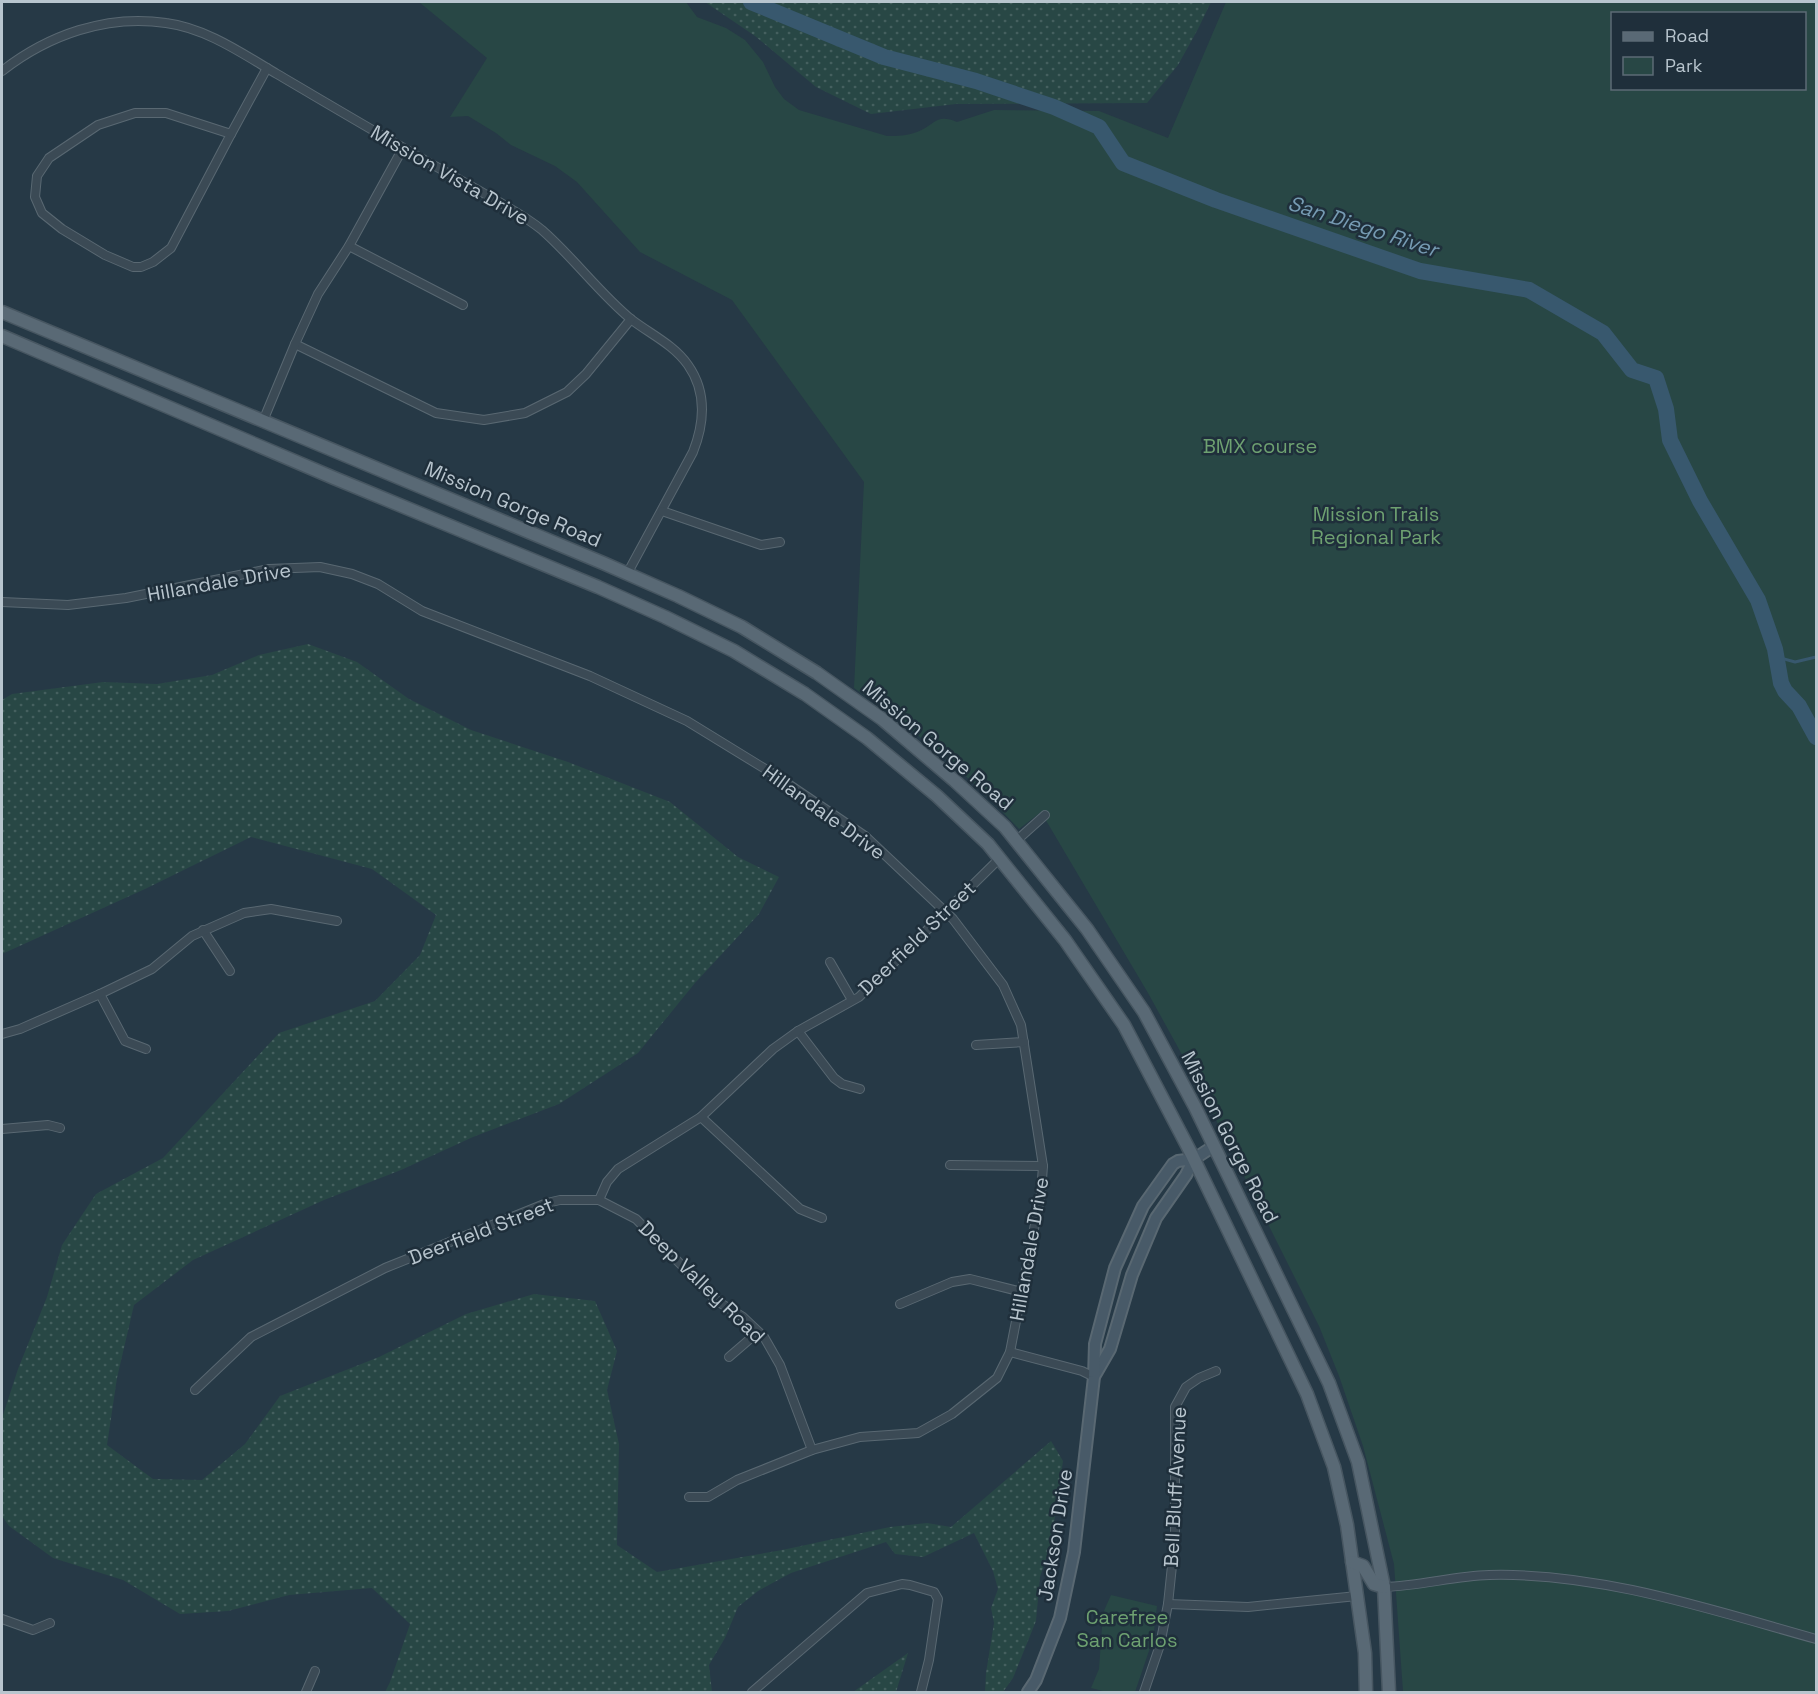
<svg xmlns="http://www.w3.org/2000/svg" width="1818" height="1694" viewBox="0 0 1818 1694" font-family="'Space Grotesk',sans-serif">
<defs>
<pattern id="grass-dots" width="8" height="8" patternUnits="userSpaceOnUse" patternTransform="scale(1.5)"><rect width="8" height="8" fill="#284745"/><path d="M2 2h.1M6 6h.1" fill="none" stroke="#45605f" stroke-width="1.8" stroke-linecap="round"/></pattern>
</defs>
<rect width="100%" height="100%" fill="#263946"/>
<g fill="url(#grass-dots)">
<path d="M705 2H1211L1198 29 1178 65 1147 103 956 104 871 114 816 87 755 36Z"/>
<path d="M308 644 357 662 409 699 471 730 568 762 670 802 738 857 779 877 759 914 695 983 638 1053 559 1104 473 1137 401 1170 324 1200 193 1260 134 1305 117 1378 107 1445 153 1479 202 1480 245 1444 280 1396 379 1357 466 1314 534 1294 595 1301 617 1351 607 1390 619 1444 617 1545 657 1572 782 1550 890 1527 927 1523 951 1527 1051 1441 1063 1461 1051 1544 1040 1577 1036 1621 1013 1678 1003 1692H985L986 1673 994 1623 991 1608 998 1589 993 1571 974 1533 923 1557 895 1554 886 1542 791 1573 758 1591 738 1607 725 1638 709 1665 712 1692H385L390 1682 410 1624 372 1588 289 1595 228 1611 180 1614 123 1580 53 1558 9 1526 2 1516V1418L18 1369 47 1297 62 1245 96 1194 163 1158 279 1033 375 1001 420 955 436 915 372 869 251 837 145 889 2 954V700L12 694 103 682 157 684 212 675 259 655Z"/>
<path d="M908 1653 896 1692H853Z"/>
</g>
<g fill="#284745" fill-rule="evenodd">
<path d="M419 2H686L697 17 726 28 745 40 763 62 775 87 784 99 799 110 887 136C897 136 907 136 917 132 935 125 936 113 957 122L994 110 1099 111 1168 138 1226 2H1816V1692H1403L1394 1564 1363 1446 1339 1376 1319 1326 1196 1080 1148 993 1041 812 1019 829C969 775 914 729 854 688L864 482 732 300 640 252 577 182 555 166 511 145 496 133 468 116 450 117 487 58ZM1612 14H1804V88H1612Z"/>
<path d="M1111 1595 1157 1606 1153 1639 1135 1692H1107L1091 1688 1099 1669 1103 1613Z"/>
</g>
<g fill="none" stroke-linecap="round" stroke-linejoin="round">
<path stroke="#38586e" stroke-width="3" d="M1777 657 1795 662 1816 657"/>
<path stroke="#38586e" stroke-width="16" d="M751 2 884 57 976 81 1054 107 1099 127 1123 163 1216 200 1420 271 1529 290 1603 333 1632 370 1656 378 1666 409 1670 440 1700 501 1758 600 1775 649 1781 683 1785 691 1799 706 1816 737"/>
<g stroke="#596872" stroke-width="10">
<g id="street">
<path d="M2 71C48 35 107 14 166 23 206 28 243 54 277 74 318 98 360 123 402 147 429 163 457 178 485 194 504 205 525 216 542 230 573 257 601 295 632 320 652 335 674 345 688 365 707 392 704 424 693 452L627 574"/>
<path d="M135 113H166L231 134 171 248 153 262 141 267H133L105 255 62 229 42 213 35 197 37 176 49 158 98 125Z"/>
<path d="M231 134 267 68"/>
<path d="M349 246 463 305"/>
<path d="M295 344 436 413 484 420 525 413 567 392 586 374 631 319"/>
<path d="M263 421 295 344 318 294 349 246 403 148"/>
<path d="M662 511 761 545 780 542"/>
<path d="M2 602 68 605 126 598 269 569 320 567 352 574 378 584 422 611 590 676 687 721 775 775 865 836 953 919 1003 985 1021 1025 1043 1166 1041 1193 1010 1352 997 1378 952 1414 918 1433 860 1437 812 1450 737 1480 708 1497H689"/>
<path d="M1016 841 1045 815"/>
<path d="M203 930 230 971"/>
<path d="M830 962 852 1000"/>
<path d="M100 994 125 1041 146 1049"/>
<path d="M798 1031 834 1078 842 1084 860 1089"/>
<path d="M2 1034 20 1029 100 994 152 969 192 936 244 913 271 909 337 921"/>
<path d="M976 1045 1024 1042"/>
<path d="M701 1117 800 1209 822 1218"/>
<path d="M2 1129 48 1125 60 1128"/>
<path d="M950 1165 1043 1166"/>
<path d="M599 1200 607 1182 618 1169 701 1117 773 1049 798 1031 859 997 1000 858"/>
<path d="M900 1304 952 1282 970 1279 1022 1292"/>
<path d="M1010 1352 1082 1371 1094 1377"/>
<path d="M729 1357 758 1332"/>
<path d="M195 1390 251 1337 385 1268 547 1203 560 1200H599L636 1219 717 1301 743 1317 764 1337 780 1365 812 1450"/>
<path d="M1384 1587C1420 1586 1454 1576 1489 1575 1599 1572 1712 1610 1816 1639"/>
<path d="M1168 1604 1248 1607 1357 1596"/>
<path d="M2 1619 33 1630 50 1623"/>
<path d="M306 1692 315 1671"/>
<path d="M752 1692 867 1593 902 1584 910 1585 934 1592 938 1599 929 1660 921 1692"/>
<path d="M1144 1692 1160 1645 1168 1604 1175 1537V1407L1186 1387 1199 1378 1216 1371"/>
</g>
</g>
<g stroke="#596872" stroke-width="14">
<g id="secondary">
<path d="M1095 1375 1110 1349 1132 1275 1156 1218 1186 1175 1194 1159"/>
<path d="M1028 1692 1036 1680 1060 1618 1074 1552 1094 1377 1095 1344 1115 1268 1143 1206 1173 1164 1178 1161 1194 1159 1214 1146"/>
</g>
</g>
<g stroke="#475661" stroke-width="15">
<g id="primary">
<path d="M2 312 603 563 678 596 742 627 817 673 882 719 955 781 1005 827 1087 929 1144 1012 1195 1107 1329 1383 1358 1462 1384 1587 1389 1692"/>
<path d="M2 336 334 478 598 587 665 617 734 651 805 694 867 738 937 796 988 844 1065 940 1124 1025 1191 1153 1307 1394 1334 1467 1347 1525 1365 1653 1366 1692"/>
<path d="M1352 1562 1363 1566 1374 1584 1384 1587"/>
</g>
</g>
<use href="#street" stroke="#3b4a55" stroke-width="8"/>
<use href="#secondary" stroke="#485a68" stroke-width="10"/>
<use href="#primary" stroke="#596975" stroke-width="12"/>
</g>
<g text-anchor="middle" dominant-baseline="central" stroke-width="5" stroke-linejoin="round" paint-order="stroke">
<g font-size="20" fill="#b8c5ce" stroke="#1f2f3b">
<text transform="translate(450 175) rotate(30)">Mission Vista Drive</text>
<text transform="translate(513 504) rotate(23)">Mission Gorge Road</text>
<text transform="translate(219 582) rotate(-10)">Hillandale Drive</text>
<text transform="translate(938 745) rotate(40)">Mission Gorge Road</text>
<text transform="translate(824 812) rotate(36)">Hillandale Drive</text>
<text transform="translate(917 938) rotate(-44)">Deerfield Street</text>
<text transform="translate(1230 1137) rotate(63)">Mission Gorge Road</text>
<text transform="translate(481 1231) rotate(-21)">Deerfield Street</text>
<text transform="translate(1029 1249) rotate(-80)">Hillandale Drive</text>
<text transform="translate(702 1282) rotate(44)">Deep Valley Road</text>
<text transform="translate(1175 1487) rotate(-87)">Bell Bluff Avenue</text>
<text transform="translate(1055 1535) rotate(-81)">Jackson Drive</text>
</g>
<g font-size="20" fill="#6ea171" stroke="#1f2f3b">
<text x="1260" y="446">BMX course</text>
<text x="1376" y="514">Mission Trails<tspan x="1376" dy="23">Regional Park</tspan></text>
<text x="1127" y="1617">Carefree<tspan x="1127" dy="23">San Carlos</tspan></text>
</g>
<g font-size="21" font-style="italic" fill="#769bb3" stroke="#1f2f3b">
<text transform="translate(1363 226) rotate(18)">San Diego River</text>
</g>
</g>
<rect width="1818" height="1694" fill="none" stroke="#b8c5ce" stroke-width="6"/>
<rect x="1611" y="12" width="195" height="78" fill="#1f2f3b" stroke="#5c6b76" stroke-width="1.5"/>
<rect x="1623" y="32" width="30" height="9" fill="#596975" stroke="#5c6b76" stroke-width="1.5"/>
<text x="1665" y="42" font-size="18" fill="#b8c5ce">Road</text>
<rect x="1623" y="57" width="30" height="18" fill="#284745" stroke="#5c6b76" stroke-width="1.5"/>
<text x="1665" y="72" font-size="18" fill="#b8c5ce">Park</text>
</svg>
